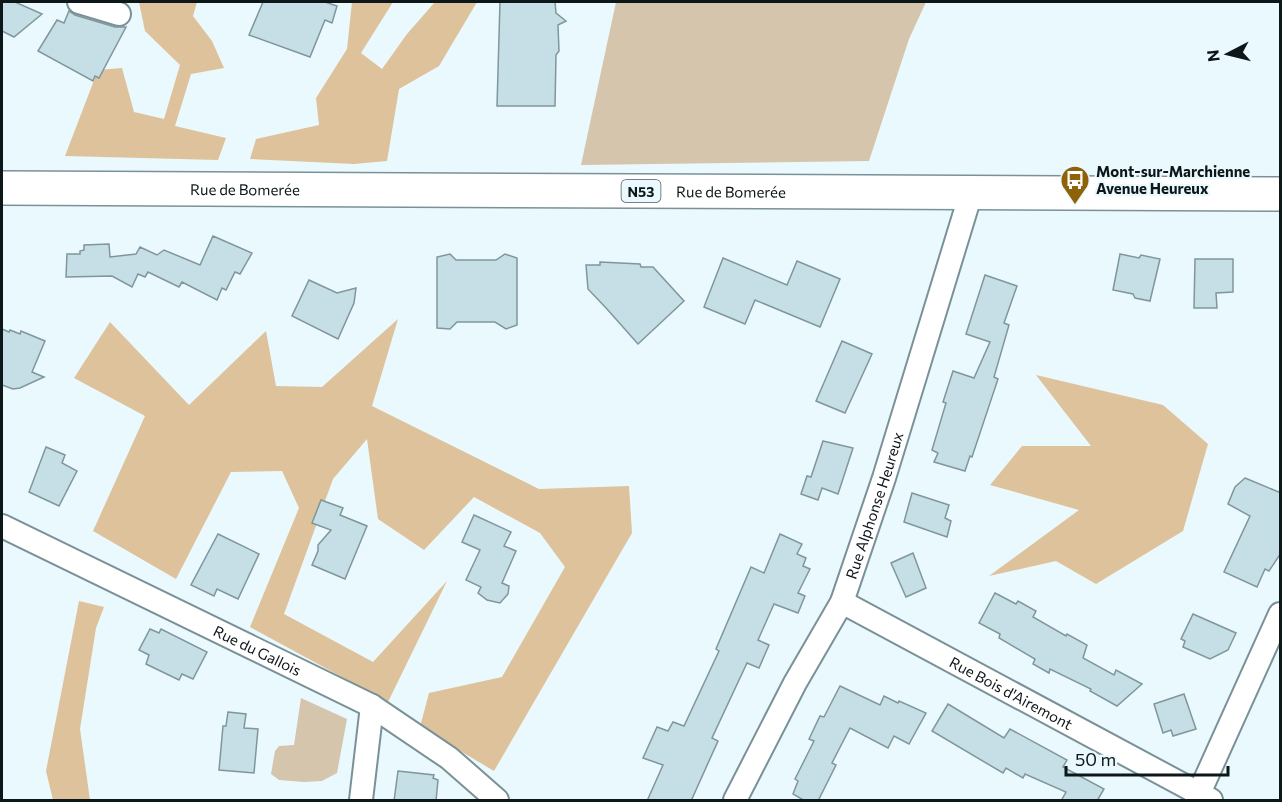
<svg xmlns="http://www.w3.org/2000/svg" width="1282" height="802" viewBox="0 0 1282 802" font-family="Commissioner,sans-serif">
<rect width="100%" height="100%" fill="#eaf9fd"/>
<g fill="#d6c5ad">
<path d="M616 2H926L909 39 869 161 581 165Z"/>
<path d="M301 698 347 719 337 773 322 781 304 782 279 780 271 774 275 751 279 746 294 745Z"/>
</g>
<g fill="#ddc29b">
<path d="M139 2H197L193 16 212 41 224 68 191 74 175 126 226 138 218 160 65 156 98 70 122 68 134 112 164 119 180 65 145 31Z"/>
<path d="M352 2H393L361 53 382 69 407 34 435 2H477L439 66 399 89 387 161 354 164 250 159 256 139 319 125 316 98 347 49Z"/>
<path d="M398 319 372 406 539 489 629 486 632 533 494 771 420 727 429 693 502 677 565 567 540 533 474 497 424 550 378 519 367 439 333 479 284 614 373 662 447 581 388 702 250 627 299 508 282 471 231 472 176 579 93 531 145 416 74 378 110 322 189 405 266 331 276 386 322 387Z"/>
<path d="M1036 375 1163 405 1208 444 1183 531 1096 584 1056 561 989 576 1079 510 990 485 1022 446H1091Z"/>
<path d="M79 601 104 607 96 628 80 729 90 800H53L46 771Z"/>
</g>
<g fill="#c6dfe6" stroke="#7f969c" stroke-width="1.5">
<path d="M2 2H15L42 14 14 37 2 31Z"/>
<path d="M263 2H325L337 6 332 23 325 20 310 57 249 35Z"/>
<path d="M500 2H555L556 13 566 21 558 25 559 51 556 55 555 106H497Z"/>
<path d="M69 11 75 15 115 27H126L99 78 95 76 93 81 38 51 57 20 64 23Z"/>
<path d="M213 236 252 253 240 274 235 272 226 290 222 288 217 300 182 282 179 287 148 272 145 277 138 274 132 287 112 276 66 277 67 254H80V251L84 250V245L109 244 110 257 136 254 140 247 157 255 164 250 200 265Z"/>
<path d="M450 254 456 260H496L505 254 517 258V325L506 329 495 322H457L450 329 437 328V257Z"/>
<path d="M1120 254 1139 258 1141 255 1160 259 1150 301 1135 298 1133 294 1113 290Z"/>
<path d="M723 258 787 285 797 261 840 279 820 327 755 300 745 324 704 307Z"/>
<path d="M1195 259H1233V292L1216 293 1217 308H1194Z"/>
<path d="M600 262 640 264 641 267H653L684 301 638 344 607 309 588 289 586 265H600Z"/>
<path d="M985 275 1017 286 1004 323 1009 325 994 377 998 379 972 457 970 456 965 471 934 462 938 453 932 450 946 403 943 402 953 371 974 378 990 342 966 334Z"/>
<path d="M309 280 337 293 356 288 354 303 338 339 292 316Z"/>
<path d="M2 329 9 332 10 330 20 334 21 331 45 341 32 372 44 377 20 388 13 389 2 385Z"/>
<path d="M842 341 872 354 845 413 816 401Z"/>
<path d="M823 441 853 448 838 494 822 488 818 500 801 494 807 476 811 477Z"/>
<path d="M46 447 65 455 62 463 77 471 59 506 29 492Z"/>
<path d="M1245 478 1281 493V553L1269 571 1265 569 1257 587 1224 572 1250 516 1228 504 1235 487Z"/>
<path d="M912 493 949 505 945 518 951 521 947 537 904 522Z"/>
<path d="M321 500 343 508 340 515 367 526 345 579 312 565 318 551V545L331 530 312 523Z"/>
<path d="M474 515 511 532 504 546 516 551 502 583 509 586 508 594 500 603 487 600 478 593 481 587 466 580 480 550 462 542Z"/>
<path d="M218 534 259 554 238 599 217 589 214 596 191 585Z"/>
<path d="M780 534 802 544 797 554 806 558 803 566 810 569 798 593 805 596 798 613 774 604 758 640 769 645 759 668 747 663 712 738 718 741 691 801H647L663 765 643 758 657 727 668 731 673 722 684 726 719 651 716 649 751 567 764 573Z"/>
<path d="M913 553 926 588 906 597 891 563Z"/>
<path d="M995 593 1016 604 1018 601 1036 611 1033 617 1066 636 1067 634 1087 645 1083 658 1114 675 1116 670 1142 684 1117 706 1090 691 1091 689 1050 669 1049 673 1033 664 1035 659 999 638 1000 634 979 623Z"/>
<path d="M1193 614 1236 633 1228 650 1210 659 1183 647 1185 641 1181 639Z"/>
<path d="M150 629 159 633 161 629 207 652 193 679 182 674 179 680 146 664 149 655 139 650Z"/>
<path d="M840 686 880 705 884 696 898 703 899 701 926 713 909 744 894 736 888 748 850 728 832 763 836 765 818 801H805L793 794 798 781 795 779 814 741 809 739 820 716 824 717Z"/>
<path d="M1184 694 1196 729 1173 736 1171 730 1163 733 1154 704Z"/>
<path d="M948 704 1004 738 1010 729 1067 760 1063 767 1104 789 1097 801H1061L1066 792 1025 774 1023 778 1006 768 1003 773 932 731Z"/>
<path d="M228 712 246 714 244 728 258 729 254 773 219 770 223 726H226Z"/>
<path d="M398 771 434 775 433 778 438 780 436 801H394Z"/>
</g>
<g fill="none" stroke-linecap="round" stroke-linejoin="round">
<g stroke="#7a9197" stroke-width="26">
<g id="minor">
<path d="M79 2 119 14"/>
<path id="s1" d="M2 526 372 706 449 758 497 800"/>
<path id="s2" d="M842 602 1211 800"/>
<path d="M361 800 372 706"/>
<path id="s3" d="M735 800 795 683 842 602 884 478 971 193"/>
<path d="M1196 800 1280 614"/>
</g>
</g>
<g stroke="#7a9197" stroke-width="36">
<g id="primary">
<path id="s4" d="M2 188 1280 194"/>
</g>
</g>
<use href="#minor" stroke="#fff" stroke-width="22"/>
<use href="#primary" stroke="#fff" stroke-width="33"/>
</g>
<defs>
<g id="bus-pin" transform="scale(1.5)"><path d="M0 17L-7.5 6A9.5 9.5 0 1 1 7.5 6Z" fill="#8f620a" stroke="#eaf9fd"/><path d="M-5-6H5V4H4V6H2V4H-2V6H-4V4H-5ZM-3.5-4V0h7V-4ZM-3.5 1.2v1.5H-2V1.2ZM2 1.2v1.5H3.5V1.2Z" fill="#fff"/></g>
</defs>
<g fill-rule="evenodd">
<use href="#bus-pin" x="1075" y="180"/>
</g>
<g text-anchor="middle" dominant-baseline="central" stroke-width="4.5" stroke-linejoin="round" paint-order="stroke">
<rect fill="#eaf9fd" stroke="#4f5a5d" stroke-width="1.5" x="621.5" y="180" width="39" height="22" rx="4.5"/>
<g font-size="14" font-weight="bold" fill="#0d1619">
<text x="641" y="191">N53</text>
</g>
<g font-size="15" font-weight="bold" fill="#0d1619" stroke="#eaf9fd" text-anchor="start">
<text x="1096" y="171">Mont-sur-Marchienne<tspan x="1096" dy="17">Avenue Heureux</tspan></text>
</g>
<g font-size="15" fill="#0d1619" stroke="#eaf9fd">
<text stroke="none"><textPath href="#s4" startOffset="243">Rue de Bomerée</textPath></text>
<text stroke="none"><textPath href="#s4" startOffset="729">Rue de Bomerée</textPath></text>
<text stroke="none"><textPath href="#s3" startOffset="327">Rue Alphonse Heureux</textPath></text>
<text stroke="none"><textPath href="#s1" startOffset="284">Rue du Gallois</textPath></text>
<text stroke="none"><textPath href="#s2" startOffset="192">Rue Bois d'Airemont</textPath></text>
</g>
</g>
<rect width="1282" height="802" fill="none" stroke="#0d1619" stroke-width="6"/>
<g transform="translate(1228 54) rotate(263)" stroke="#eaf9fd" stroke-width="4.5" paint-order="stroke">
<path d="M0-4.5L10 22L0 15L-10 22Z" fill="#0d1619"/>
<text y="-9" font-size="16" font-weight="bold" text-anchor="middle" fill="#0d1619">N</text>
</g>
<path d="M1066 766v9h162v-9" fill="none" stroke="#0d1619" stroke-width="3"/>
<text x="1075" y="766" font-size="18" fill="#0d1619" stroke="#eaf9fd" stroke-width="4.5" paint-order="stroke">50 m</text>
</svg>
